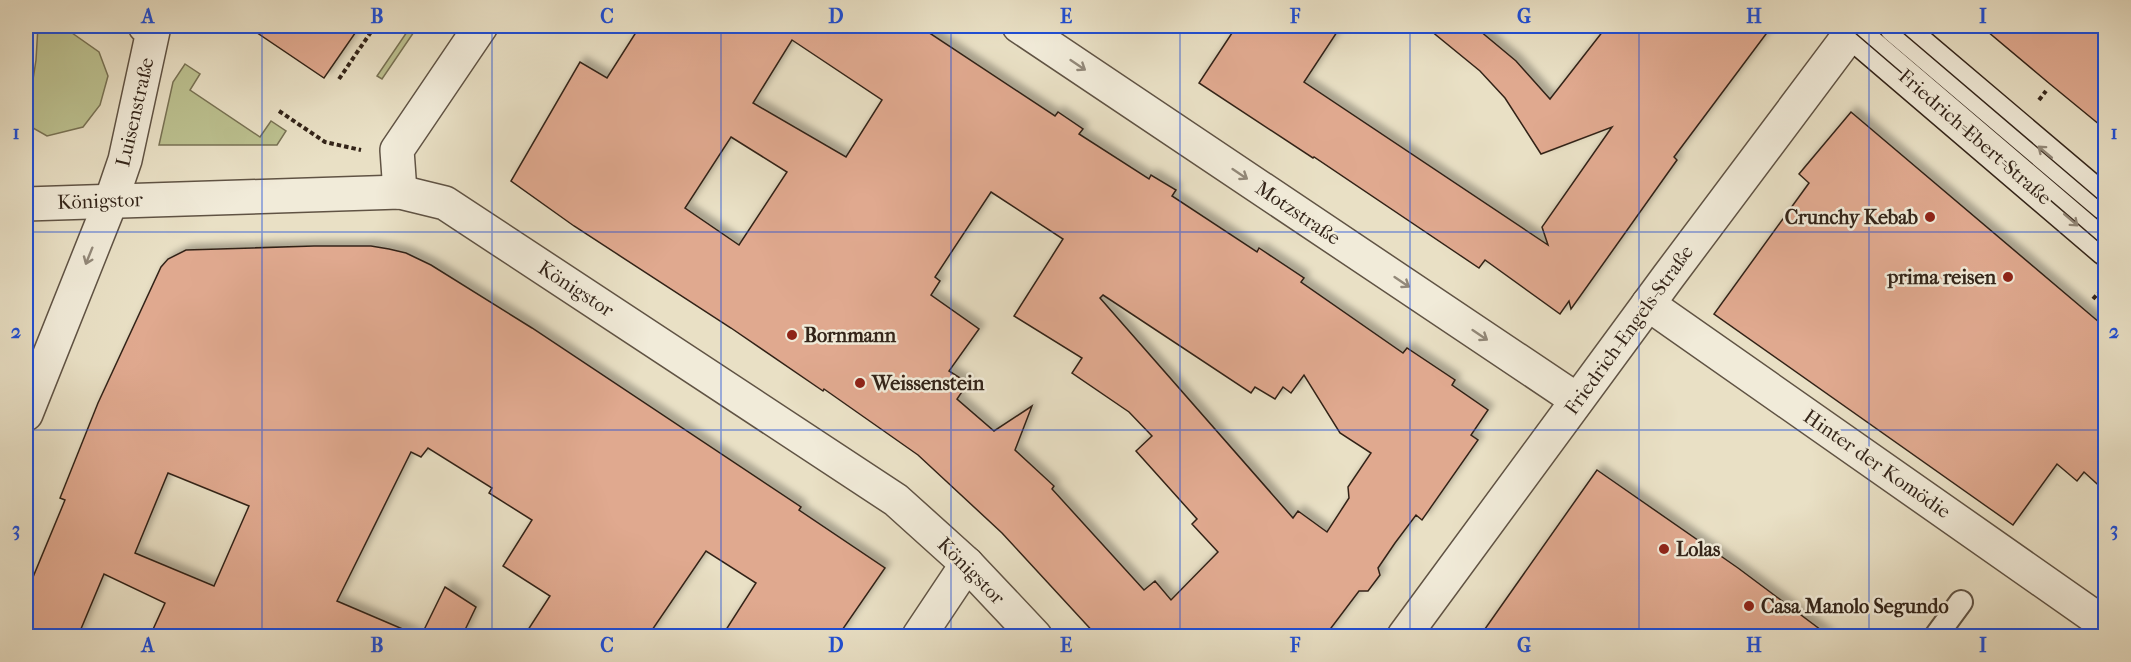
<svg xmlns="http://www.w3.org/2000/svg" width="2131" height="662" viewBox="0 0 2131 662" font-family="'IM FELL French Canon',serif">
<defs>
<filter id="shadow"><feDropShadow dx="5.5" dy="-5.5" stdDeviation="3" flood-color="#0004"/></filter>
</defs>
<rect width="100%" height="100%" fill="#e9e0c5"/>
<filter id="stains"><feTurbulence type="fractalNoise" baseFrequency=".00333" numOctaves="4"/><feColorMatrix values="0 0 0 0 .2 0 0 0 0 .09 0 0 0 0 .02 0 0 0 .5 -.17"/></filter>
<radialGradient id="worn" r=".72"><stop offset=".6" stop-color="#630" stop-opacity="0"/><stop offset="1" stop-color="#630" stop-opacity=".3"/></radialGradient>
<g fill="#bcc190" stroke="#787254" stroke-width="1.5">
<path d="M38 26H62L99 52 108 76 100 105 83 127 47 136 26 124V96L32 86 36 60Z"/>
<path d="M411 26H418L382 79 377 76Z"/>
<path d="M185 64 200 74 190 90 260 137 271 121 286 131 277 145H159L173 82Z"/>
</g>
<g fill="#e0a98f" stroke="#332419" stroke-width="1.5" fill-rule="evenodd" filter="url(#shadow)">
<path d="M247 26H360L324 78Z"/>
<path d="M640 26H919L1055 116 1058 112 1083 129 1079 134 1149 179 1151 175 1176 190 1172 196 1257 252 1259 248 1304 278 1301 282 1403 353 1407 348 1455 380 1452 385 1488 410 1471 435 1478 440 1422 520 1416 515 1395 543 1378 568 1380 575 1368 591H1359L1325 636H1097L1002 533 918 455 824 389 823 391 731 328 574 226 511 181 580 62 607 78ZM792 40 882 100 846 157 753 103ZM731 137 787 172 739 245 685 208ZM991 192 1063 239 1014 316 1082 358 1072 373 1129 412 1152 436 1136 451 1197 519 1192 524 1218 552 1171 600 1155 581 1144 590 1052 489 1054 486 1015 450 1032 406 994 431 957 399 968 383 949 371 979 329 931 295 940 281 935 277ZM1103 295 1251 393 1255 387 1275 399 1283 387 1291 393 1304 375 1340 433 1371 453 1348 487 1349 498 1327 532 1298 511 1293 518 1100 298Z"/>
<path d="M1243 26H1341L1304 82 1548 245 1542 227 1612 127 1541 154 1505 98 1480 71 1425 26H1474L1516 61 1550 99 1607 26H1772L1674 157 1677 160 1571 309 1569 301 1560 314 1485 260 1479 268 1314 157 1313 158 1199 83 1234 30 1241 29Z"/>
<path d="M1981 26H2106V130L2050 84Z"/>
<path d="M1851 112 2106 328V492L2084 472 2077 481 2057 464 2013 525 1714 314 1809 183 1799 174Z"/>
<path d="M314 246H371L389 249 406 253 431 265 532 328 801 507 799 510 885 568 838 636H722L756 583 706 551 648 636H524L550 596 503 566 532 520 489 493 492 488 428 448 421 457 411 452 337 601 419 636H150L165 603 104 574 78 636H26V594L65 500 60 498 98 403 161 267 168 259 186 250ZM168 473 249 506 214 586 135 553Z"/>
<path d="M1597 470 1738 568 1829 636H1480Z"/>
<path d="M445 587 476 607 462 636H421Z"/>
</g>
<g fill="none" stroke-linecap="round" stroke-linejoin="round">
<g stroke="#605344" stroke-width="26">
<path id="lane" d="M1936 636 1961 602"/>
</g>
<g stroke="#605344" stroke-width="36">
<g id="street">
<path d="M1019 26 1577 400"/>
<path d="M400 192 397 150 481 26"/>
<path d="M26 204 400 192 445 203 896 500 967 564 1035 636"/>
<path d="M1648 304 2106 625"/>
<path d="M26 414 111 201 125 160 153 31 145 26"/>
<path d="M919 636 967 564"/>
<path d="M1404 636 1668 277 1856 26"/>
</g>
</g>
<g stroke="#332419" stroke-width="36">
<g id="secondary">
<path d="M1845 26 2106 249"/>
<path d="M1896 26 2106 204"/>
</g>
</g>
<g stroke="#332419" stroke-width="4" stroke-dasharray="4.5 3" stroke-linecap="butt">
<path d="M26 71 32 26"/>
<path d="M339 79 375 26"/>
<path d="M2039 100 2046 91"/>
<path d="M279 111 325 142 361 150"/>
<path d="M2093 299 2105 286"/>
</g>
<use href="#lane" stroke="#f1ebd9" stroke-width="22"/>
<use href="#street" stroke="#f1ebd9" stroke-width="33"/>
<use href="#secondary" stroke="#f1ebd9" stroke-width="33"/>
<g stroke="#332419" stroke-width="1.5">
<path d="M1847 26 2106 248"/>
<path d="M1895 26 2106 206"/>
</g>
</g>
<defs><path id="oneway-shaft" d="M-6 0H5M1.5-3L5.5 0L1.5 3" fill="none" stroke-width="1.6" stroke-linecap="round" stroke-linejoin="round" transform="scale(1.5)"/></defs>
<g stroke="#928879">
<use href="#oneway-shaft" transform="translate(1078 65) rotate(34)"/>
<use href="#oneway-shaft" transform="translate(2045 152) rotate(-140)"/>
<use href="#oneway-shaft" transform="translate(1240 174) rotate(34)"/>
<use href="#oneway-shaft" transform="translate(2071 220) rotate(41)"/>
<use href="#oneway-shaft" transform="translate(89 256) rotate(112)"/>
<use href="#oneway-shaft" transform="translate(1402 282) rotate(34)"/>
<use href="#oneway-shaft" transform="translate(1480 335) rotate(34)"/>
</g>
<path fill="none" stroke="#1d4ed8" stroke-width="1.5" stroke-opacity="0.55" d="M262 26V636M492 26V636M721 26V636M951 26V636M1180 26V636M1410 26V636M1639 26V636M1869 26V636M26 232H2106M26 430H2106"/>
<g fill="#8f2418" stroke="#f1ebd9" stroke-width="2">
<circle cx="1930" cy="217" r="6"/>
<circle cx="2008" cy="277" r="6"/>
<circle cx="792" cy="335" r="6"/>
<circle cx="860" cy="383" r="6"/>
<circle cx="1664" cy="549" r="6"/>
<circle cx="1749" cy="606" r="6"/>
</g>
<g text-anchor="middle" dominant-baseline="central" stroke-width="5" stroke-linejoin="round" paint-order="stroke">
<g font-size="20" fill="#332419" stroke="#f1ebd9">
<text transform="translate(135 112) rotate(-77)">Luisenstraße</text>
<text transform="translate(1975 137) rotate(41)">Friedrich-Ebert-Straße</text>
<text transform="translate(100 201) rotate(-2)">Königstor</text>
<text transform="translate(1298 213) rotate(34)">Motzstraße</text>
<text transform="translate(576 289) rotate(33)">Königstor</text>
<text transform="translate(1629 330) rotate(-54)">Friedrich-Engels-Straße</text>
<text transform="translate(1877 464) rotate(35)">Hinter der Komödie</text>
<text transform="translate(971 571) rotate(45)">Königstor</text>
</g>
<g font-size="20" font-weight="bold" fill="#332419" stroke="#f1ebd9" text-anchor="start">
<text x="1918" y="217" text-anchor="end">Crunchy Kebab</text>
<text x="1996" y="277" text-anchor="end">prima reisen</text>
<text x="804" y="335">Bornmann</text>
<text x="872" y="383">Weissenstein</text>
<text x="1676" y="549">Lolas</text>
<text x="1761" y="606">Casa Manolo Segundo</text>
</g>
</g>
<rect width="2131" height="662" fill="none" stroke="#e9e0c5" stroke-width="66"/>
<rect x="33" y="33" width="2065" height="596" fill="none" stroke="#1d4ed8" stroke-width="2"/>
<g font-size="20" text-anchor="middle" font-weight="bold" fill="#1d4ed8">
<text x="148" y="23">A</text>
<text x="377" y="23">B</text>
<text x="607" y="23">C</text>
<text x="836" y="23">D</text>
<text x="1066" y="23">E</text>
<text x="1295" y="23">F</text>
<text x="1524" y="23">G</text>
<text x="1754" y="23">H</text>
<text x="1983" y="23">I</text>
<text x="16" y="139">1</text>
<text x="2114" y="139">1</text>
<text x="16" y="338">2</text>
<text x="2114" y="338">2</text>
<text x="16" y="536">3</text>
<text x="2114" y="536">3</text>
<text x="148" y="652">A</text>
<text x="377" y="652">B</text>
<text x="607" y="652">C</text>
<text x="836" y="652">D</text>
<text x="1066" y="652">E</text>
<text x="1295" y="652">F</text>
<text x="1524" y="652">G</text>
<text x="1754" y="652">H</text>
<text x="1983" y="652">I</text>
</g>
<rect width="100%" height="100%" filter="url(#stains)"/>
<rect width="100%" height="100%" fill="url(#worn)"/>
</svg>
